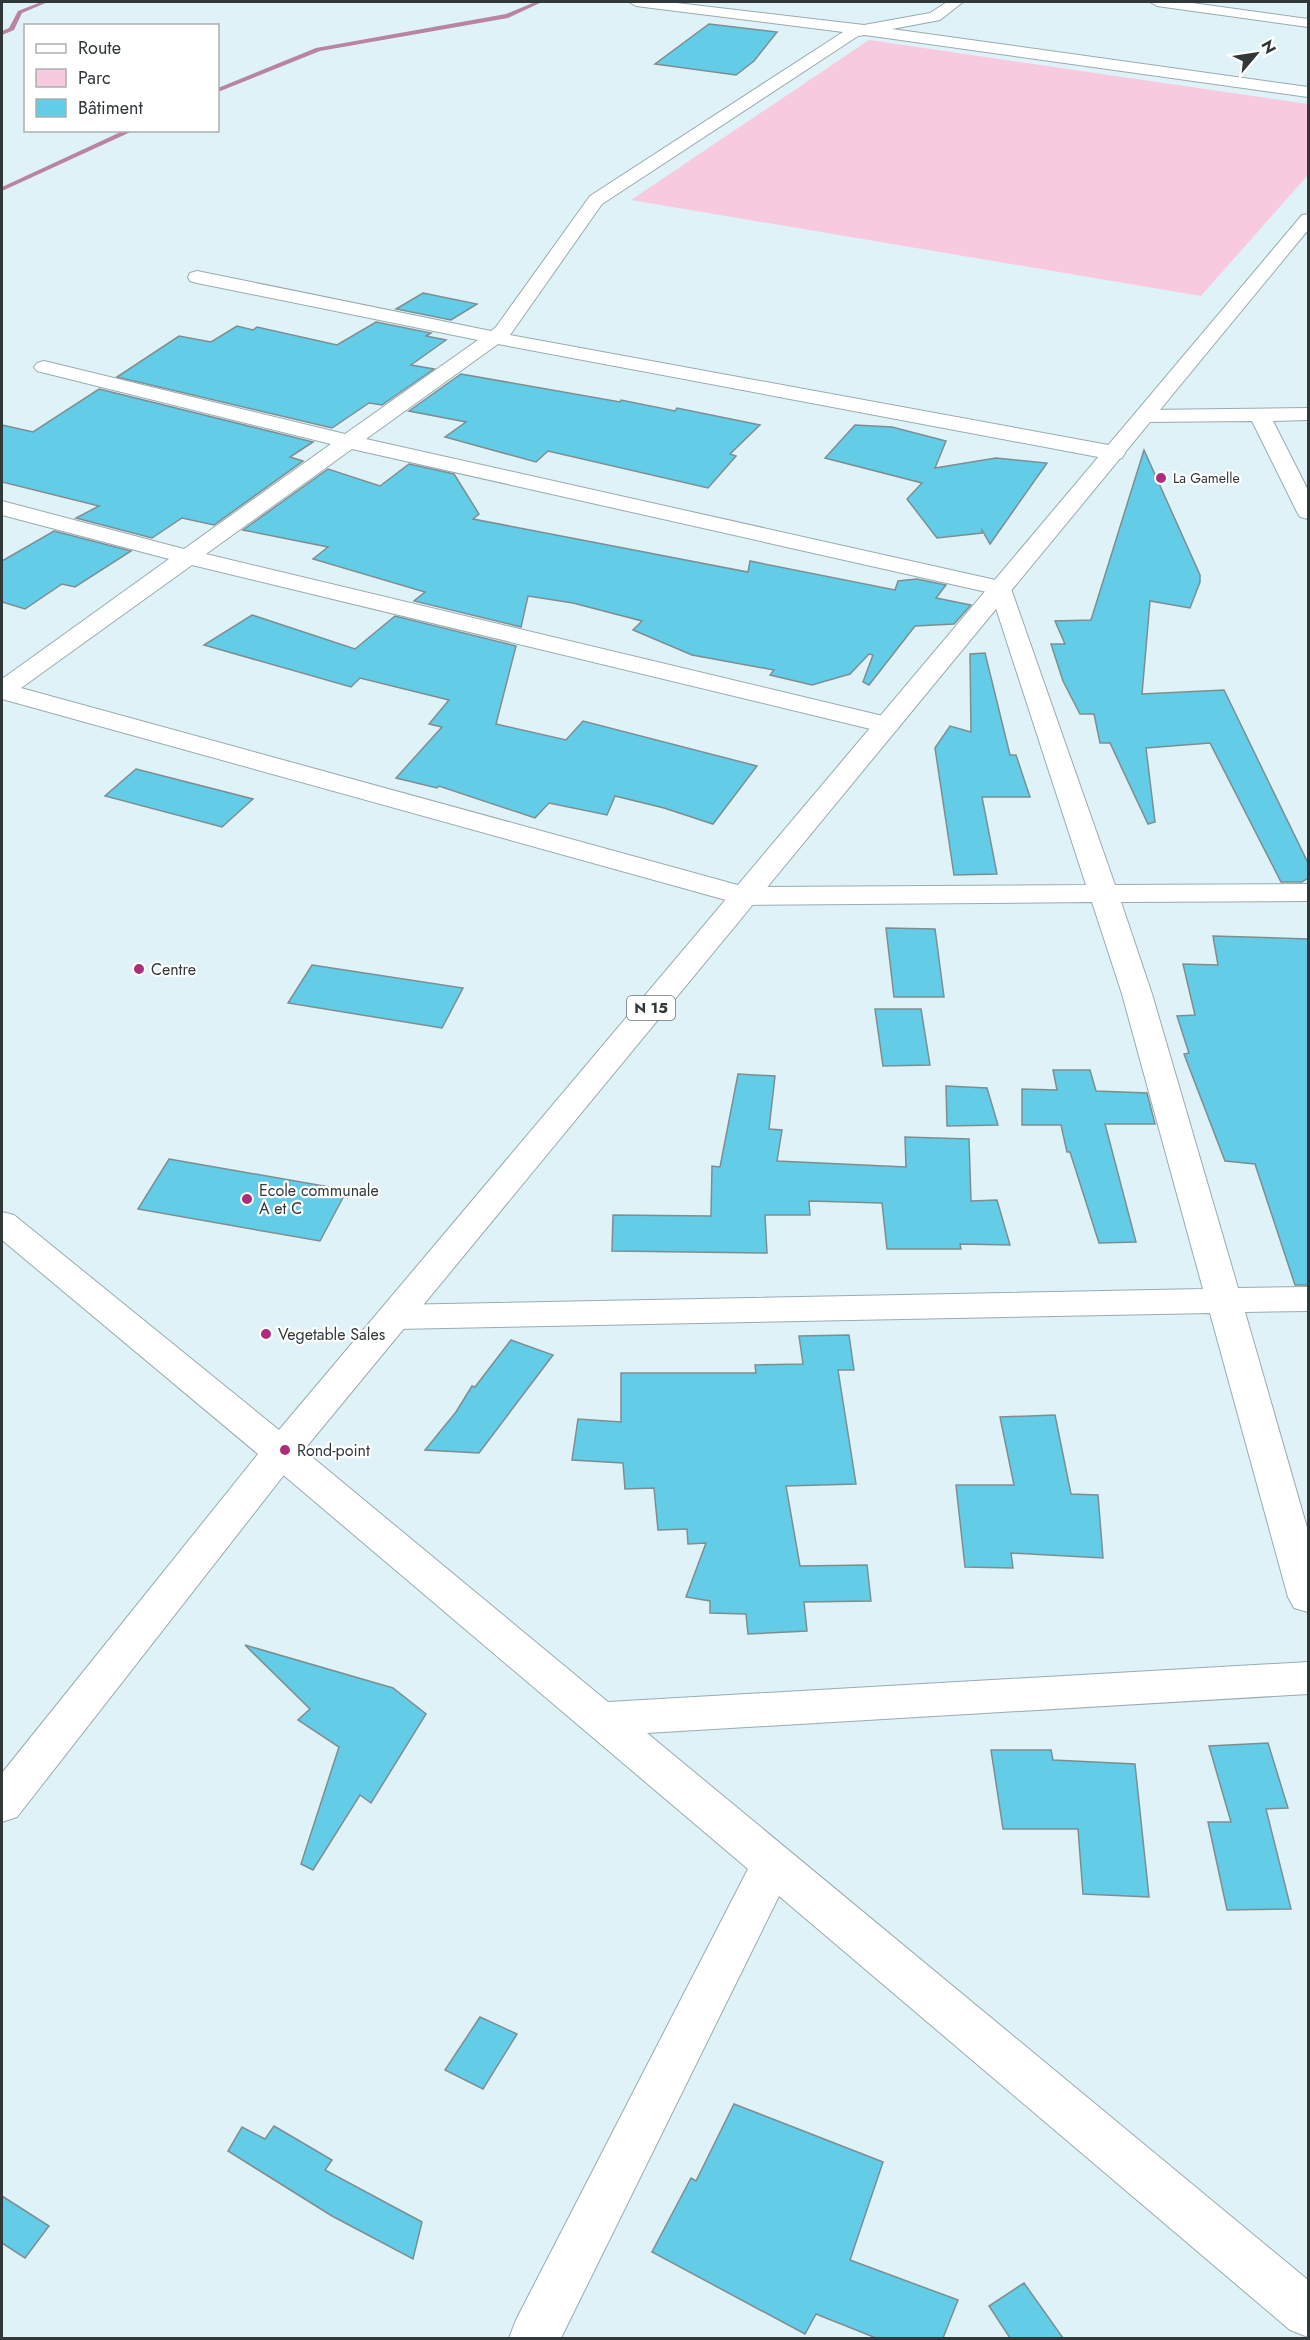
<svg xmlns="http://www.w3.org/2000/svg" width="1310" height="2340" viewBox="0 0 1310 2340" font-family="Jost,sans-serif">
<rect width="100%" height="100%" fill="#dff2f7"/>
<path fill="#f8cae0" d="M869 40 1308 104V175L1201 296 631 200Z"/>
<g fill="none" stroke-linecap="round" stroke-linejoin="round">
<g fill="#b984a0" fill-rule="evenodd">
<path d="M41 2H48L22 13 14 30 2 35V31L9 28 18 11Z"/>
<path d="M535 2H542L508 18 320 51 218 92V88L316 48 506 14Z"/>
<path d="M125 130H135L2 191V187Z"/>
</g>
</g>
<g fill="#63cce6" stroke="#7d8e93" stroke-width="1.5">
<path d="M709 24 777 32 754 61 736 75 655 64Z"/>
<path d="M423 293 477 304 451 320 396 309Z"/>
<path d="M376 322 431 333 426 336 446 340 411 365 434 369 382 405 369 403 332 428 117 377 179 336 211 342 237 326 253 330 257 327 337 345Z"/>
<path d="M461 374 620 402 621 400 675 411 677 408 760 425 730 454 736 456 708 488 548 451 536 462 445 437 466 422 409 411Z"/>
<path d="M99 389 313 442 290 457 303 461 214 525 182 518 152 538 76 518 99 506 2 482V425L33 432Z"/>
<path d="M855 425 892 427 946 441 935 468 996 458 1047 463 990 544 982 530V533L937 538 907 499 922 483 825 458Z"/>
<path d="M1144 450 1200 575V582L1190 608 1150 601 1142 694 1224 690 1308 863V878L1302 882H1281L1210 743 1146 748 1155 822 1148 824 1110 743H1100L1094 714H1080L1063 681 1051 644H1065L1055 621 1091 620Z"/>
<path d="M409 464 454 474 479 514 473 519 748 572 750 561 895 590 898 581 917 579 946 585 936 598 971 605 954 624 915 626 869 685 863 682 873 655 869 654 850 674 812 685 770 675 774 670 692 655 633 630 642 621 573 603 528 596 521 627 414 601 425 592 313 559 328 547 243 530 328 469 380 486Z"/>
<path d="M54 531 131 551 75 587 62 584 25 609 2 602V561Z"/>
<path d="M252 615 355 649 395 616 516 646 496 724 566 740 583 721 757 766 713 824 664 808 615 796 607 815 549 803 535 818 439 786 437 788 396 778 442 727 429 724 449 700 360 678 351 687 204 645Z"/>
<path d="M985 653 1010 755H1016L1030 797H982L997 874 954 875 935 748 950 726 971 732 970 654Z"/>
<path d="M136 769 253 799 222 827 105 796Z"/>
<path d="M886 928 935 929 944 997H894Z"/>
<path d="M1213 936 1308 939V1285H1295L1255 1164 1225 1161 1184 1054 1189 1053 1177 1016 1195 1015 1183 964 1218 965Z"/>
<path d="M312 965 463 988 442 1028 288 1003Z"/>
<path d="M875 1009H921L930 1065 883 1066Z"/>
<path d="M1053 1070H1090L1096 1091 1147 1093 1155 1124H1105L1136 1242 1099 1243 1070 1152H1067L1061 1125H1022V1089L1057 1090Z"/>
<path d="M738 1074 775 1076 769 1129 782 1130 777 1161 906 1167 905 1137 969 1139 971 1201 997 1200 1010 1245 960 1244 961 1249H887L882 1203 809 1201 810 1215H765L767 1253 612 1251 613 1215 711 1216 712 1166 720 1167Z"/>
<path d="M946 1086 987 1088 998 1125 947 1126Z"/>
<path d="M169 1159 347 1190 320 1241 138 1209Z"/>
<path d="M849 1335 854 1370H838L856 1484 786 1486 800 1566 867 1565 871 1601 804 1602 807 1631 748 1634 746 1614 710 1613V1601L686 1597 706 1543 688 1544 687 1529 658 1530 654 1488 625 1489 623 1463 572 1460 578 1419 621 1422V1373H756L755 1365 803 1364 799 1336Z"/>
<path d="M511 1340 553 1355 479 1453 425 1450 456 1412 472 1386 475 1387Z"/>
<path d="M1055 1415 1071 1494 1098 1495 1103 1558 1011 1553 1013 1568 965 1567 956 1485H1014L1000 1417Z"/>
<path d="M245 1645 393 1688 426 1714 371 1803 360 1795 313 1870 301 1864 339 1747 298 1720 310 1709Z"/>
<path d="M1268 1743 1288 1808 1266 1809 1291 1909 1227 1910 1208 1822H1231L1209 1746Z"/>
<path d="M991 1750H1051L1053 1760 1135 1764 1149 1897 1083 1894 1078 1829H1003Z"/>
<path d="M480 2017 517 2034 483 2089 445 2070Z"/>
<path d="M734 2104 883 2162 850 2260 958 2300 943 2338H876L816 2314 805 2334 652 2252 691 2178 696 2181Z"/>
<path d="M274 2126 332 2160 325 2170 422 2222 413 2259 332 2216 228 2151 242 2127 265 2139Z"/>
<path d="M2 2196 49 2226 25 2258 2 2243Z"/>
<path d="M1024 2283 1063 2338H1010L989 2306Z"/>
</g>
<g fill="none" stroke-linecap="round" stroke-linejoin="round">
<g stroke="#99abb0" stroke-width="2">
<g id="minor">
<path d="M629 2H668L864 25 930 13 947 2H963L940 20 892 29 1308 87V97L865 35 858 36 602 204 510 335 1114 446 1122 448 1125 453 1122 458 1114 460 498 344 366 439 1009 583 1115 885 1308 884V901L1121 902 1152 994 1238 1288 1308 1287V1311L1245 1312 1308 1531V1612L1294 1608 1288 1597 1210 1313 394 1329 382 1326 376 1317 382 1308 394 1305 1203 1289 1122 994 1092 902 744 905 2 699V679L169 559 2 515V501L184 549 331 444 37 371 34 367 37 363 44 361 345 434 478 340 197 283 190 281 188 277 190 273 197 271 491 331 496 327 590 196 843 32 636 6ZM352 449 991 593 1086 885 745 887 21 688 192 565 887 733 896 731 900 725 896 719 887 717 206 554Z"/>
<path d="M1150 2H1185L1308 19V27L1157 6Z"/>
<path d="M1308 408V420L1273 421 1308 490V519L1300 517 1297 512 1252 421 1144 422 1137 420 1133 416 1137 412 1144 410Z"/>
<path d="M281 1438 294 1442 608 1702 1308 1662V1694L647 1733 1308 2280V2337L1290 2330 779 1896 561 2338H509L516 2320 748 1869 268 1462 262 1452 268 1442Z"/>
</g>
</g>
<g stroke="#99abb0" stroke-width="2">
<path id="major" d="M1308 214V230L294 1462 17 1817 2 1822V1773L258 1454 2 1240V1212L14 1215 279 1430 1302 215Z"/>
</g>
<use href="#minor" fill="#fff" fill-rule="evenodd"/>
<use href="#major" fill="#fff" fill-rule="evenodd"/>
</g>
<g fill="#ad2d7b" stroke="#fff" stroke-width="2">
<circle cx="1161" cy="478" r="6"/>
<circle cx="139" cy="969" r="6"/>
<circle cx="247" cy="1199" r="6"/>
<circle cx="266" cy="1334" r="6"/>
<circle cx="285" cy="1450" r="6"/>
</g>
<g text-anchor="middle" dominant-baseline="central" stroke-width="4.5" stroke-linejoin="round" paint-order="stroke">
<g font-size="14" fill="#31383a" stroke="#fff" text-anchor="start">
<text x="1173" y="478">La Gamelle</text>
</g>
<rect fill="#fff" stroke="#6f7475" stroke-width="1.5" x="627" y="996" width="48" height="24" rx="4.5"/>
<g font-size="15" font-weight="bold" fill="#31383a">
<text x="651" y="1008">N 15</text>
</g>
<g font-size="16" fill="#31383a" stroke="#fff" text-anchor="start">
<text x="151" y="969">Centre</text>
<text x="259" y="1190">Ecole communale<tspan x="259" dy="18">A et C</tspan></text>
<text x="278" y="1334">Vegetable Sales</text>
<text x="297" y="1450">Rond-point</text>
</g>
</g>
<rect width="1310" height="2340" fill="none" stroke="#31383a" stroke-width="6"/>
<rect x="24" y="24" width="195" height="108" fill="#ffffff" stroke="#adafb0" stroke-width="1.5"/>
<rect x="36" y="44" width="30" height="9" fill="#ffffff" stroke="#adafb0" stroke-width="1.5"/>
<text x="78" y="54" font-size="18" fill="#31383a">Route</text>
<rect x="36" y="69" width="30" height="18" fill="#f8cae0" stroke="#adafb0" stroke-width="1.5"/>
<text x="78" y="84" font-size="18" fill="#31383a">Parc</text>
<rect x="36" y="99" width="30" height="18" fill="#63cce6" stroke="#adafb0" stroke-width="1.5"/>
<text x="78" y="114" font-size="18" fill="#31383a">Bâtiment</text>
<g transform="translate(1256 54) rotate(61)" stroke="#ffffff" stroke-width="4.5" paint-order="stroke">
<path d="M0-4.5L10 22L0 15L-10 22Z" fill="#31383a"/>
<text y="-9" font-size="16" font-weight="bold" text-anchor="middle" fill="#31383a">N</text>
</g>
</svg>
